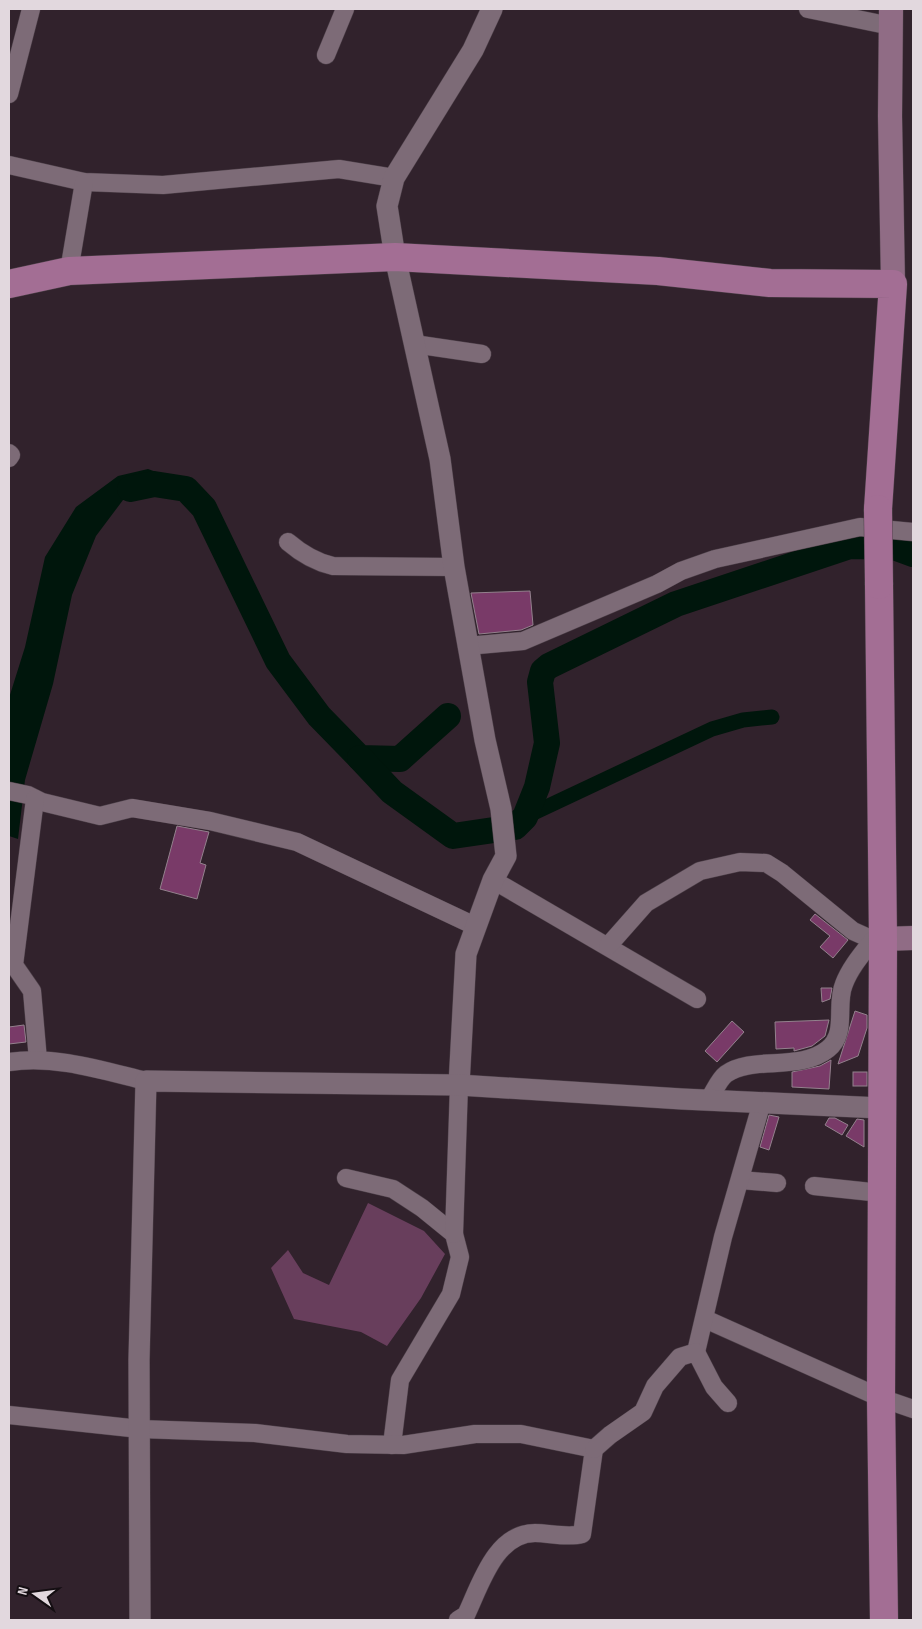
<svg xmlns="http://www.w3.org/2000/svg" width="922" height="1629" viewBox="0 0 922 1629" font-family="'Sofia Sans Condensed',sans-serif">
<rect width="100%" height="100%" fill="#31222c"/>
<path fill="#683e5c" d="M368 1203 424 1231 445 1254 421 1298 387 1346 361 1332 294 1319 271 1268 288 1250 303 1273 329 1285Z"/>
<path fill="#00160c" d="M148 469 170 477 158 494 123 500 96 536 72 595 53 684 25 780 18 839 9 836V698L25 647 45 557 76 507 118 476Z"/>
<g fill="none" stroke-linecap="round" stroke-linejoin="round">
<path stroke="#00160c" stroke-width="15" d="M525 817 712 729 743 720 772 717"/>
<g stroke="#00160c" stroke-width="26">
<path d="M130 489 154 484 186 489 204 508 278 661 319 716 360 758 400 759 448 716"/>
<path d="M360 758 392 792 453 836 515 827 525 817 537 787 547 743 540 682 543 671 549 666 676 604 850 546 894 547 913 554"/>
</g>
</g>
<g fill="#793a68" stroke="#93818d">
<path d="M530 591 533 625 521 630 479 634 471 593Z"/>
<path d="M177 826 209 832 200 863 206 865 197 899 160 889Z"/>
<path d="M815 914 848 940 833 958 820 947 830 936 810 920Z"/>
<path d="M821 988H832L830 999 822 1002Z"/>
<path d="M855 1011 867 1015V1028L858 1056 838 1064Z"/>
<path d="M829 1020 825 1036 812 1046 794 1051V1048L776 1049 775 1022Z"/>
<path d="M732 1021 744 1032 717 1062 705 1051Z"/>
<path d="M24 1025 26 1042 9 1044V1027Z"/>
<path d="M831 1060 829 1089 792 1087V1072L820 1066Z"/>
<rect x="853" y="1072" width="14" height="14"/>
<path d="M769 1115 779 1117 769 1150 760 1147Z"/>
<path d="M829 1118H835L848 1125 842 1135 825 1125Z"/>
<path d="M857 1119 864 1120V1147L846 1136Z"/>
</g>
<g fill="none" stroke-linecap="round" stroke-linejoin="round">
<g stroke="#4d4049" stroke-width="19">
<g id="minor">
<path d="M808 9 891 26"/>
<path d="M326 55 345 9"/>
<path d="M9 94 31 9"/>
<path d="M9 165 84 182 163 185 339 169 394 178"/>
<path d="M69 271 84 182"/>
<path d="M414 344 482 354"/>
<path d="M9 453 11 455 9 458"/>
<path d="M288 542C302 554 315 562 333 566L454 567"/>
<path d="M467 646 523 641 657 584 681 571 715 559 860 527 913 532"/>
<path d="M9 791 28 795 42 802 100 816 132 808 210 821 297 842 475 926"/>
<path d="M35 799 14 965 32 991 38 1060"/>
<path d="M493 880 697 999"/>
<path d="M608 946 646 903 700 871 740 862 766 863 782 873 853 931 873 940 883 939"/>
<path d="M9 1062C55 1055 101 1070 146 1081"/>
<path d="M709 1099C714 1092 719 1079 726 1074 752 1055 800 1072 828 1049 848 1033 835 1005 844 984 850 968 862 954 873 940"/>
<path d="M346 1178 393 1189 422 1208 454 1234 460 1257 451 1294 400 1380 392 1445"/>
<path d="M740 1180 777 1183"/>
<path d="M814 1186 881 1193"/>
<path d="M454 1234 459 1085"/>
<path d="M705 1319 881 1398 913 1409"/>
<path d="M696 1352 723 1237 762 1102"/>
<path d="M9 1415 140 1429 255 1433 347 1444 403 1445 475 1434H521L594 1449 582 1534C568 1538 549 1533 535 1533 495 1533 480 1586 466 1615L458 1620"/>
<path d="M594 1449 610 1435 643 1412 655 1386 680 1357 696 1352 714 1387 728 1403"/>
</g>
</g>
<g stroke="#4d4049" stroke-width="22">
<g id="tertiary">
<path d="M459 1085 466 954 493 880 506 856 501 809 485 740 454 567 440 459 395 257 387 206 394 178 473 50 492 9"/>
<path d="M140 1620 139 1360 146 1081 459 1085 682 1099 881 1108"/>
</g>
</g>
<g stroke="#4d4049" stroke-width="25">
<g id="secondary">
<path d="M891 9 890 116 893 284"/>
<path d="M883 939 913 938"/>
</g>
</g>
<g stroke="#4d4049" stroke-width="29">
<g id="primary">
<path d="M9 284 69 271 395 257 658 271 770 283 893 284 878 509"/>
<path d="M879 585 883 939 881 1398 884 1620"/>
</g>
</g>
<use href="#minor" stroke="#7d6b77" stroke-width="18"/>
<use href="#tertiary" stroke="#7d6b77" stroke-width="21"/>
<use href="#secondary" stroke="#906c85" stroke-width="24"/>
<use href="#primary" stroke="#a36e94" stroke-width="28"/>
<g stroke="#4d4049" stroke-width="29" stroke-linecap="butt">
<path id="primary-bridge" d="M878 509 879 585"/>
</g>
<use href="#primary-bridge" stroke="#a36e94" stroke-width="28"/>
</g>
<rect width="922" height="1629" fill="none" stroke="#e2d8de" stroke-width="20"/>
<g transform="translate(35 1594) rotate(284)" stroke="#140e12" stroke-width="4" paint-order="stroke">
<path d="M0-4L9 19L0 12L-9 19Z" fill="#e2d8de"/>
<text y="-8" font-size="14" font-weight="bold" text-anchor="middle" fill="#e2d8de">N</text>
</g>
</svg>
